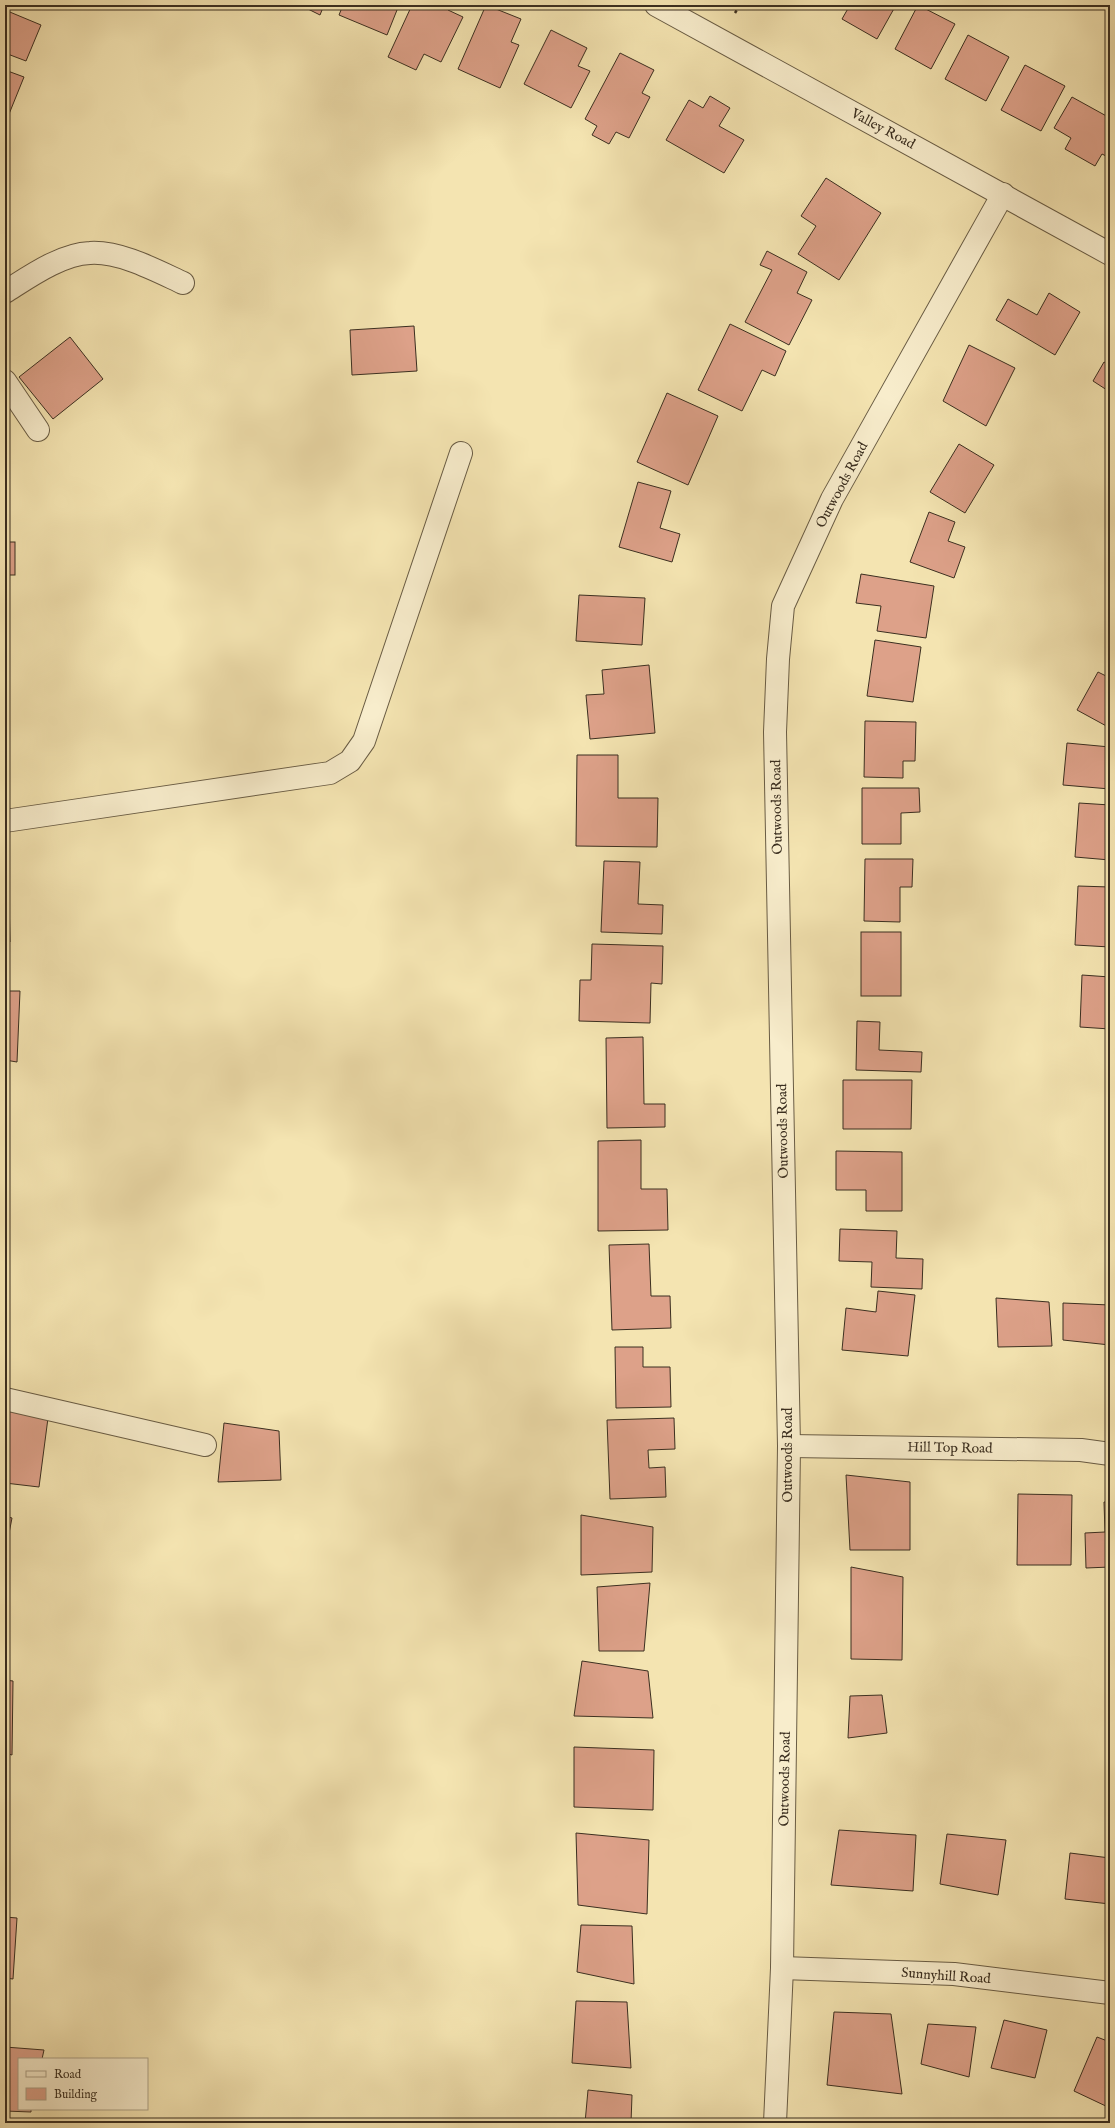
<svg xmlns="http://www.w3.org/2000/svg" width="1115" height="2128" viewBox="0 0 1115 2128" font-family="'IM FELL English',serif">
<rect width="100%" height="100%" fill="#f4e4b1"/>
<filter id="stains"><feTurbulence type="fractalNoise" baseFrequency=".005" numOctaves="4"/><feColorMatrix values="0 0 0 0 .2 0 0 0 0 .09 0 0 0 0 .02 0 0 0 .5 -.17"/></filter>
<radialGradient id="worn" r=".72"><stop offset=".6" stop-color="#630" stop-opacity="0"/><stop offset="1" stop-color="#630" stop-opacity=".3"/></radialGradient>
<g fill="#dda189" stroke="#3b2f20">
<path d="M300 5H324L320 15Z"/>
<path d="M343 5H399L387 35 339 15Z"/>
<path d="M412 5H450L448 10 463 17 441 62 424 54 416 70 388 57Z"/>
<path d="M486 5 521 19 511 42 519 45 500 88 458 69Z"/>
<path d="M850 5H896L877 39 842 19Z"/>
<path d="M918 5 955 24 931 69 895 49Z"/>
<path d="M5 10 41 25 26 61 5 53Z"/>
<path d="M551 30 587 48 578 66 590 71 571 108 524 84Z"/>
<path d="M968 35 1009 57 986 101 945 79Z"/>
<path d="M620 53 654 70 642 93 650 97 629 138 616 132 609 144 592 135 597 126 585 119Z"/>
<path d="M1025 65 1065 86 1041 131 1001 110Z"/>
<path d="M5 70 24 77 7 119 5 118Z"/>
<path d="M710 96 730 108 719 126 744 140 724 173 666 140 689 100 703 108Z"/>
<path d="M1072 97 1110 118V158L1102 154 1095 166 1065 149 1071 138 1054 128Z"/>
<path d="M826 178 881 213 839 280 798 254 816 226 801 216Z"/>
<path d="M767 251 807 272 797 293 812 300 789 345 745 322 772 270 760 265Z"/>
<path d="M1049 293 1080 312 1055 355 996 320 1008 299 1037 315Z"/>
<path d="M730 324 786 351 775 376 762 370 742 411 698 390Z"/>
<path d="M414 326 417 371 352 375 350 330Z"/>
<path d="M70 337 103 379 53 419 19 377Z"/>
<path d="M969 345 1015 368 986 426 943 401Z"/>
<path d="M1104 362 1110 365V392L1093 381Z"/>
<path d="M667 393 718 416 688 485 637 462Z"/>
<path d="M959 444 994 465 965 513 930 492Z"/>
<path d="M638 482 671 491 660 528 680 534 672 562 619 547Z"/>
<path d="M929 512 955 522 948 541 965 547 954 578 910 562Z"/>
<rect x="5" y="542" width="10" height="33"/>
<path d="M861 574 934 586 926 638 877 631 881 606 856 603Z"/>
<path d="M579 595 645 598 642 645 576 641Z"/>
<path d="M875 640 921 647 913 702 867 696Z"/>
<path d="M649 665 655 733 590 739 586 695 604 694 602 670Z"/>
<path d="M1098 672 1110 678V728L1077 710Z"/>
<path d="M865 721 916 722 915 761H903V778L864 777Z"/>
<path d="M1067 743 1110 747V789L1063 785Z"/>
<path d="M577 755H618V798H658L657 847 576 846Z"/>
<path d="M862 788H919L920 812 901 813V844H862Z"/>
<path d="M1079 803 1110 805V860L1075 857Z"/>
<path d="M5 848H8L10 942 5 943Z"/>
<path d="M865 859H913L912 887H900V922L864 921Z"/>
<path d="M604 861 640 862 638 904 663 905 662 934 601 932Z"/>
<path d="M1078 886 1110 887V947L1075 945Z"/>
<rect x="861" y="932" width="40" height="64"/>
<path d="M592 944 663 946 662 984 651 983 650 1023 579 1021 580 980H591Z"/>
<path d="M1082 975 1110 977V1029L1080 1027Z"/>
<path d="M5 991H20L17 1062 5 1060Z"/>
<path d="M857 1021 880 1022 879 1050 922 1052 921 1072 856 1070Z"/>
<path d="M643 1037 644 1104H665V1127L607 1128 606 1038Z"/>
<path d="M843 1080H912L911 1129H843Z"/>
<path d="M641 1140V1189H667L668 1230 598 1231V1141Z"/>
<path d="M836 1151 902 1152V1211H866V1190H836Z"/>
<path d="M840 1229 897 1231 896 1258 923 1259 922 1289 871 1287 872 1262 839 1261Z"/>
<path d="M649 1244 651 1296H670L671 1328 612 1330 609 1245Z"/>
<path d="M878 1291 915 1295 908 1356 842 1350 846 1308 876 1312Z"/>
<path d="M996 1298 1049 1302 1052 1346 998 1347Z"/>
<path d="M1063 1303 1110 1305V1345L1063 1340Z"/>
<path d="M615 1347H643V1367H670L671 1407 616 1408Z"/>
<path d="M5 1409 48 1418 39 1487 5 1483Z"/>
<path d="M674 1418 675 1449 648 1450 649 1468 665 1467 666 1497 610 1499 607 1420Z"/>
<path d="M224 1423 279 1431 281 1480 218 1482Z"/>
<path d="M846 1475 910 1482V1550H850Z"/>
<path d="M1018 1494 1072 1495 1071 1565H1017Z"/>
<path d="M1104 1502H1110V1567L1086 1568 1085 1533 1105 1532Z"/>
<path d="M581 1515 653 1527 652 1572 581 1575Z"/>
<path d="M5 1516 12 1518 5 1554Z"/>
<path d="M851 1567 903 1577 902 1660 851 1659Z"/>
<path d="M650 1583 644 1651H599L597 1587Z"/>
<path d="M582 1661 648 1671 653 1718 574 1716Z"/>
<path d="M5 1680 13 1681 12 1755 5 1753Z"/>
<path d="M882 1695 887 1733 848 1738 850 1696Z"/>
<path d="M574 1747 654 1750 653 1810 574 1807Z"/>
<path d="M839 1830 916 1835 913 1891 831 1885Z"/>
<path d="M576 1833 649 1840 647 1914 578 1905Z"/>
<path d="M947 1834 1006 1840 998 1895 940 1884Z"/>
<path d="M1070 1853 1110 1858V1904L1065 1899Z"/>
<path d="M5 1917 17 1918 13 1979 5 1978Z"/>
<path d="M581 1925 632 1926 634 1984 577 1972Z"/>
<path d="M576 2001 627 2002 631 2068 572 2063Z"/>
<path d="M834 2012 891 2014 902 2094 827 2085Z"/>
<path d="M1004 2020 1047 2030 1035 2078 991 2068Z"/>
<path d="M928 2024 976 2027 969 2077 921 2064Z"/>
<path d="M1097 2037 1110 2042V2108L1074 2091Z"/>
<path d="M5 2047 44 2050 42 2059H19V2109H31V2112L5 2111Z"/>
<path d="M588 2090 632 2095 631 2123H585Z"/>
</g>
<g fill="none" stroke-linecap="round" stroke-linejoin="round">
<g stroke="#695c44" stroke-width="24">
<g id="minor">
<path d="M656 5 1110 254"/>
<path d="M5 292C29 277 61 254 90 253 120 251 157 271 183 283"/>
<path d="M5 381 38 430"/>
<path d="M5 821 330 773 350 761 364 741 461 453"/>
<path d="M5 1399 205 1445"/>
<path d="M789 1446 1081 1450 1110 1454"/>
<path d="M782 1968 954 1974 1110 1993"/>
<path d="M775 2123 782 1968 789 1446 775 732 778 659 783 606 832 499 1003 194"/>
</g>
</g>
<path stroke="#3b2f20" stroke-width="2.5" stroke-dasharray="3 2" stroke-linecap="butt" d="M735 13 740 5"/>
<use href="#minor" stroke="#f8edcc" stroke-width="22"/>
</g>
<g text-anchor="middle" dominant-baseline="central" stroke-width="3" stroke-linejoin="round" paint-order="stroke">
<g font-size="14" fill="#3b2f20" stroke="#f8edcc">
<text transform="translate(883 129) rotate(28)">Valley Road</text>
<text transform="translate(842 485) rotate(-62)">Outwoods Road</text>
<text transform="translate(777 807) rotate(-91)">Outwoods Road</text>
<text transform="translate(783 1131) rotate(-91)">Outwoods Road</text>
<text transform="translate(950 1448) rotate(1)">Hill Top Road</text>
<text transform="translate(788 1455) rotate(-90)">Outwoods Road</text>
<text transform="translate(785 1779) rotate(-89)">Outwoods Road</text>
<text transform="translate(946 1976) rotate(4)">Sunnyhill Road</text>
</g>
</g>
<rect width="1115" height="2128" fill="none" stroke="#f4e4b1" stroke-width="20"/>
<rect x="6" y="6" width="1103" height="2116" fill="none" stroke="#3b2f20" stroke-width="2"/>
<rect x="10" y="10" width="1095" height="2108" fill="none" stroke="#3b2f20"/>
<rect x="18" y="2058" width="130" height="52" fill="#f8edcc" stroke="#aca187"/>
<rect x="26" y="2071" width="20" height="6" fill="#f8edcc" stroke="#aca187"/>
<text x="54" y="2078" font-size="12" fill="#3b2f20">Road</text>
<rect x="26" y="2088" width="20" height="12" fill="#dda189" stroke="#aca187"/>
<text x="54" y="2098" font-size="12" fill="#3b2f20">Building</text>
<rect width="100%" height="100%" filter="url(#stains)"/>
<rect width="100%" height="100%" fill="url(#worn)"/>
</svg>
